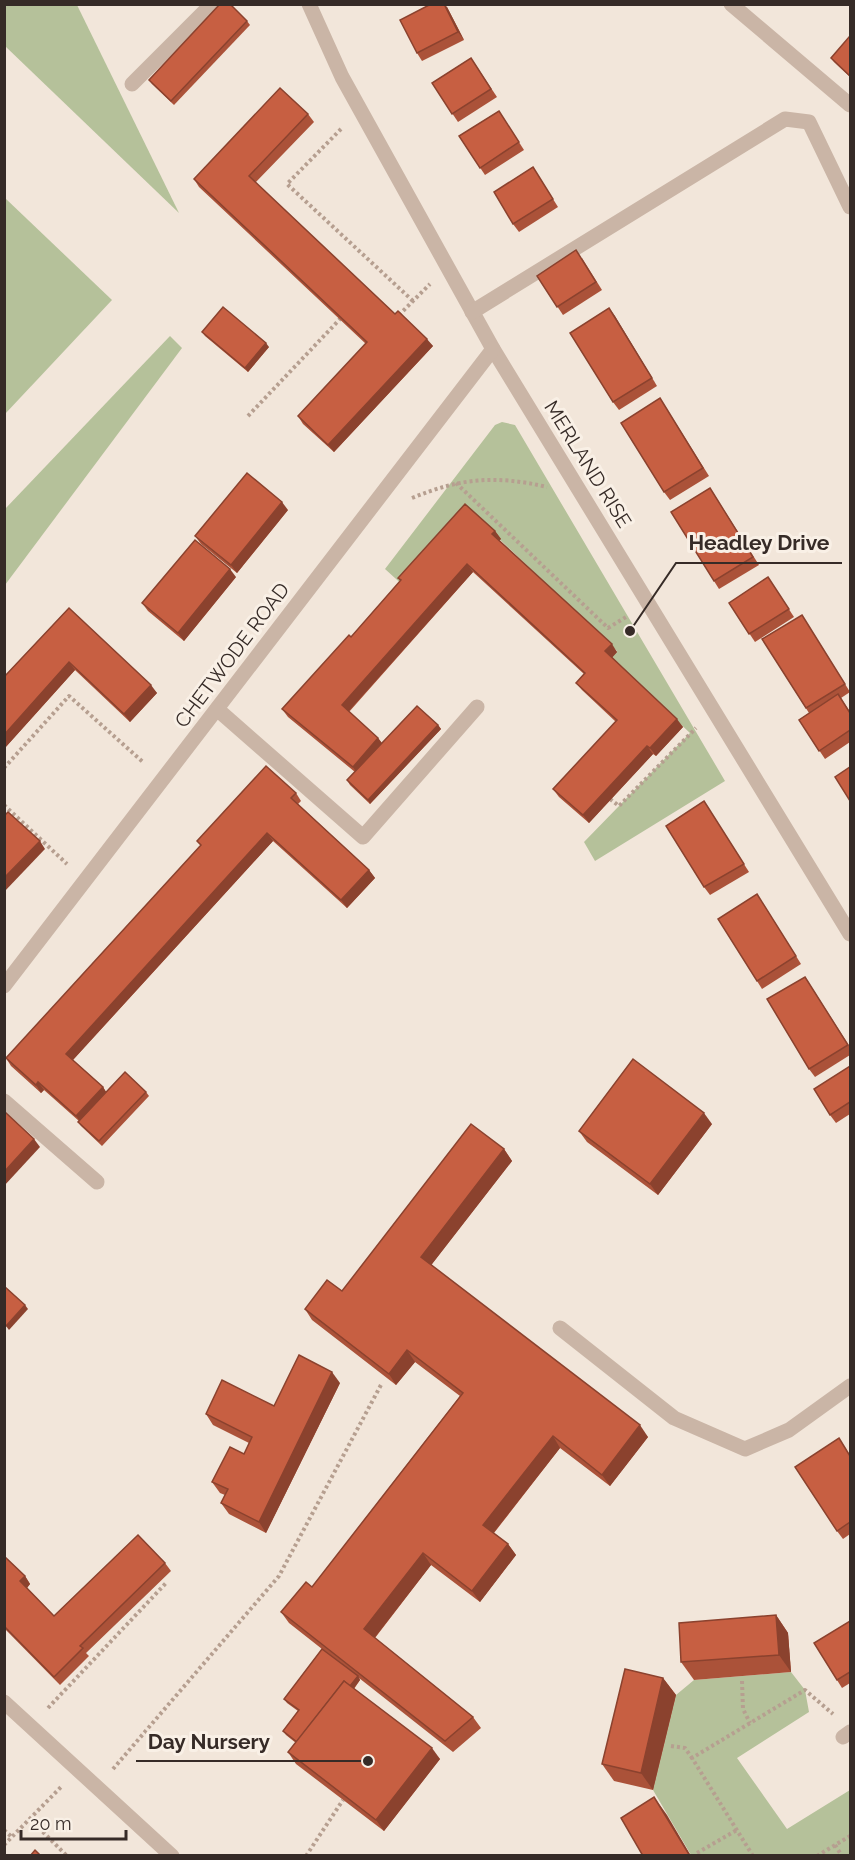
<svg xmlns="http://www.w3.org/2000/svg" width="855" height="1860" viewBox="0 0 855 1860" font-family="Raleway,sans-serif">
<rect width="100%" height="100%" fill="#f2e6da"/>
<g fill="#b5c19a">
<path d="M4 5H77L179 213 5 46Z"/>
<path d="M5 198 112 300 5 414H4Z"/>
<path d="M170 336 182 348 5 585V509Z"/>
<path d="M502 422 515 425 725 781 595 861 584 842 690 733 611 659 617 651 471 512 406 588 385 569 495 425Z"/>
<path d="M791 1672 805 1690 809 1712 737 1758 787 1829 850 1790V1855H691L653 1790 676 1695 694 1680Z"/>
</g>
<g fill="none" stroke-linecap="round" stroke-linejoin="round">
<g stroke="#b69f90" stroke-width="4" stroke-dasharray="3 3" stroke-linecap="butt">
<path d="M341 129 287 184 413 301"/>
<path d="M399 315 430 284"/>
<path d="M248 416 340 319"/>
<path d="M456 483 608 628 626 617"/>
<path d="M412 498C460 478 496 475 547 487"/>
<path d="M4 768 69 696 144 763"/>
<path d="M610 799 619 806 696 728"/>
<path d="M4 805 67 864"/>
<path d="M742 1681 743 1709 750 1723"/>
<path d="M48 1708 167 1582"/>
<path d="M671 1746 685 1748 692 1758"/>
<path d="M113 1769 279 1576 382 1383"/>
<path d="M30 1819 67 1856"/>
<path d="M4 1830 12 1837"/>
<path d="M4 1845 61 1787"/>
<path d="M835 1845 842 1856"/>
<path d="M697 1853 737 1830"/>
<path d="M306 1856 343 1800"/>
<path d="M753 1856 692 1758 805 1690 833 1714"/>
<path d="M817 1856 850 1836"/>
</g>
<g stroke="#cab5a6" stroke-width="15">
<path d="M309 4 342 77 493 349 850 934"/>
<path d="M731 4 850 105"/>
<path d="M132 84 212 4"/>
<path d="M472 312 785 119 809 122 850 207"/>
<path d="M217 709 363 837 477 707"/>
<path d="M4 986 493 349"/>
<path d="M4 1101 97 1182"/>
<path d="M560 1328 674 1418 745 1449 789 1430 850 1386"/>
<path d="M4 1702 172 1856"/>
<path d="M843 1737 850 1732"/>
</g>
</g>
<g fill="#ab5239">
<path d="M447 7 464 40 422 61 417 53Z"/>
<path d="M247 21 250 25 174 105 152 84 149 80Z"/>
<path d="M850 38V77L834 62 831 58Z"/>
<path d="M471 58 497 97 458 122 432 83Z"/>
<path d="M499 111 524 150 485 175 459 136Z"/>
<path d="M308 114 314 122 255 183 395 314 433 346 334 452 303 424 298 416 366 344 199 187 194 179Z"/>
<path d="M533 167 558 207 519 232 513 224Z"/>
<path d="M582 258 602 290 563 315 537 276Z"/>
<path d="M609 308 657 386 619 410 613 402Z"/>
<path d="M202 332 269 347 248 372 205 336Z"/>
<path d="M660 398 709 476 670 500 664 492Z"/>
<path d="M710 488 759 565 719 589 714 581Z"/>
<path d="M288 510 237 573 201 544 195 536Z"/>
<path d="M495 531 501 539 499 540 617 652 612 657 683 727 656 756 653 754 589 823 559 797 553 789 616 722 582 690 576 683 584 674 473 572 349 712 378 738 382 743 438 725 441 729 370 804 350 785 347 780 355 772 288 717 282 709 351 637 400 581 398 578Z"/>
<path d="M236 577 184 641 148 611 142 603Z"/>
<path d="M768 577 794 617 755 642 729 603Z"/>
<path d="M69 608 157 693 130 722 75 670 4 749V677Z"/>
<path d="M807 623 850 692 841 698 850 712V742L825 759 799 720 809 713 762 639Z"/>
<path d="M296 793 301 801 298 804 369 870 375 878 347 908 273 841 73 1060 103 1087 106 1092H146L149 1096 102 1146 81 1126 78 1122 79 1121 44 1090 41 1093 11 1066 6 1058 201 846 197 841Z"/>
<path d="M704 801 749 872 710 895 704 887Z"/>
<path d="M762 902 801 964 762 989 757 981Z"/>
<path d="M805 977 850 1047V1055L815 1077 809 1069Z"/>
<path d="M850 1066V1114L836 1123 830 1115Z"/>
<path d="M712 1124 658 1195 587 1142 579 1131Z"/>
<path d="M504 1149 512 1161 431 1265 648 1437 610 1486 560 1448 494 1533 508 1544 516 1555 480 1602 431 1565 375 1638 473 1717 481 1728 453 1752 359 1678 360 1680 354 1689 440 1759 384 1831 296 1764 288 1752 296 1743 286 1735 283 1731 298 1711 287 1703 284 1699 322 1649 289 1623 281 1612 312 1587 460 1396 415 1362 396 1385 312 1320 305 1309 342 1291Z"/>
<path d="M340 1383 266 1533 229 1514 221 1503 225 1495 220 1493 212 1482 244 1454 249 1443 213 1425 206 1414 274 1406Z"/>
<path d="M850 1455V1534L843 1539 837 1531Z"/>
<path d="M4 1556 25 1576 30 1584 27 1588 54 1616 165 1563 171 1571 86 1653 89 1656 60 1685 4 1628Z"/>
<path d="M776 1615 788 1633 791 1672 694 1680 681 1662Z"/>
<path d="M850 1621V1683L842 1688 837 1680Z"/>
<path d="M663 1678 676 1695 653 1790 614 1781 602 1764Z"/>
</g>
<g fill="#8b422e">
<path d="M444 4 447 7 464 40 458 32Z"/>
<path d="M609 308 615 316 657 386 652 378Z"/>
<path d="M427 339 433 346 334 452 328 445Z"/>
<path d="M266 343 269 347 248 372 245 368Z"/>
<path d="M282 502 288 510 237 573 231 565Z"/>
<path d="M495 531 501 539 498 542 492 534Z"/>
<path d="M467 564 473 572 347 713 342 705Z"/>
<path d="M230 569 236 577 184 641 178 633Z"/>
<path d="M612 644 617 652 611 659 605 651Z"/>
<path d="M69 662 75 670 4 749V735Z"/>
<path d="M151 685 157 693 130 722 124 714Z"/>
<path d="M677 719 683 727 656 756 650 748Z"/>
<path d="M438 725 441 729 370 804 368 800Z"/>
<path d="M378 738 384 746 358 775 353 767Z"/>
<path d="M647 746 653 754 589 823 583 815Z"/>
<path d="M267 833 273 841 71 1062 66 1054Z"/>
<path d="M40 841 45 849 4 892V878Z"/>
<path d="M369 870 375 878 347 908 341 900Z"/>
<path d="M38 1082 44 1090 41 1093 36 1085Z"/>
<path d="M103 1087 108 1095 82 1124 76 1116Z"/>
<path d="M704 1113 712 1124 658 1195 650 1184Z"/>
<path d="M34 1139 40 1147 4 1186V1172Z"/>
<path d="M504 1149 512 1161 429 1268 421 1257Z"/>
<path d="M25 1305 28 1309 9 1330 6 1326Z"/>
<path d="M407 1350 415 1362 396 1385 389 1374Z"/>
<path d="M332 1372 340 1383 266 1533 259 1522Z"/>
<path d="M640 1425 648 1437 610 1486 602 1475Z"/>
<path d="M553 1436 560 1448 491 1536 483 1525Z"/>
<path d="M508 1544 516 1555 480 1602 472 1591Z"/>
<path d="M423 1553 431 1565 372 1641 364 1629Z"/>
<path d="M25 1576 30 1584 26 1589 20 1581Z"/>
<path d="M776 1615 788 1633 791 1672 779 1655Z"/>
<path d="M358 1676 360 1680 306 1751 303 1747Z"/>
<path d="M663 1678 676 1695 653 1790 641 1773Z"/>
<path d="M432 1748 440 1759 384 1831 376 1820Z"/>
<path d="M654 1797 667 1815 691 1856H690Z"/>
</g>
<g fill="#c75f42" stroke="#8b422e" stroke-width="1.5">
<path d="M220 4H230L247 21 171 101 149 80Z"/>
<path d="M431 4H444L458 32 417 53 400 20Z"/>
<path d="M849 37 850 38V76L831 58Z"/>
<path d="M471 58 491 89 452 114 432 83Z"/>
<path d="M280 88 308 114 249 176 395 314 398 311 427 339 328 445 298 416 367 342 194 179Z"/>
<path d="M499 111 519 142 480 168 459 136Z"/>
<path d="M533 167 553 199 513 224 494 192Z"/>
<path d="M576 250 596 282 557 307 537 276Z"/>
<path d="M223 307 266 343 245 368 202 332Z"/>
<path d="M609 308 652 378 613 402 570 333Z"/>
<path d="M660 398 703 468 664 492 621 423Z"/>
<path d="M247 473 282 502 231 565 195 536Z"/>
<path d="M710 488 753 557 714 581 671 512Z"/>
<path d="M465 504 495 531 492 534 612 644 605 651 677 719 650 748 647 746 583 815 553 789 617 720 576 683 585 673 467 564 342 705 378 738 353 767 282 709 349 635 351 637 401 580 398 578Z"/>
<path d="M195 540 230 569 178 633 142 603Z"/>
<path d="M768 577 789 609 749 634 729 603Z"/>
<path d="M69 608 151 685 124 714 69 662 4 735V677Z"/>
<path d="M802 615 845 684 806 708 762 639Z"/>
<path d="M838 694 850 713V730L819 751 799 720Z"/>
<path d="M417 706 438 725 368 800 347 780Z"/>
<path d="M266 766 296 793 291 798 369 870 341 900 267 833 66 1054 103 1087 76 1116 38 1082 36 1085 6 1058 201 845 197 841Z"/>
<path d="M850 767V801L835 777Z"/>
<path d="M704 801 744 864 704 887 666 826Z"/>
<path d="M8 812 40 841 4 878V816Z"/>
<path d="M757 894 796 956 757 981 718 919Z"/>
<path d="M805 977 848 1045 809 1069 767 999Z"/>
<path d="M633 1059 704 1113 650 1184 579 1131Z"/>
<path d="M850 1066V1102L830 1115 814 1089Z"/>
<path d="M125 1072 146 1092 99 1141 78 1122Z"/>
<path d="M5 1112 34 1139 4 1172V1113Z"/>
<path d="M471 1124 504 1149 421 1257 640 1425 602 1475 553 1436 483 1525 508 1544 472 1591 423 1553 364 1629 473 1717 445 1741 281 1612 306 1582 312 1587 463 1393 407 1350 389 1374 305 1309 327 1280 342 1291Z"/>
<path d="M4 1286 25 1305 6 1326 4 1324Z"/>
<path d="M299 1355 332 1372 259 1522 221 1503 228 1489 212 1482 230 1447 244 1454 252 1437 206 1414 222 1380 274 1406Z"/>
<path d="M839 1438 850 1456V1522L837 1531 795 1467Z"/>
<path d="M138 1535 165 1563 80 1646 83 1648 54 1677 4 1626V1556L25 1576 20 1581 54 1616Z"/>
<path d="M776 1615 779 1655 681 1662 679 1623Z"/>
<path d="M850 1621V1672L837 1680 814 1643Z"/>
<path d="M322 1649 358 1676 350 1686 344 1681 297 1742 283 1731 299 1710 284 1699Z"/>
<path d="M625 1669 663 1678 641 1773 602 1764Z"/>
<path d="M344 1681 432 1748 376 1820 288 1752Z"/>
<path d="M654 1797 690 1856H643L621 1818Z"/>
<path d="M35 1850 41 1856H30Z"/>
</g>
<g text-anchor="middle" dominant-baseline="central" stroke-width="6" stroke-linejoin="round" paint-order="stroke">
<g font-size="20" fill="#362b27" stroke="#f9f0e6">
<text transform="translate(588 464) rotate(58)">MERLAND RISE</text>
<text transform="translate(232 655) rotate(-53)">CHETWODE ROAD</text>
</g>
</g>
<path fill="none" stroke="#362b27" stroke-width="2" d="M630 631L676 563H842M368 1761L283 1761H136"/>
<g fill="#362b27" stroke="#f9f0e6" stroke-width="2">
<circle cx="630" cy="631" r="6"/>
<circle cx="368" cy="1761" r="6"/>
</g>
<g font-size="21" text-anchor="middle" font-weight="bold" fill="#362b27" stroke="#f9f0e6" stroke-width="6" stroke-linejoin="round" paint-order="stroke">
<text x="759" y="550">Headley Drive</text>
<text x="209" y="1749">Day Nursery</text>
</g>
<rect width="855" height="1860" fill="none" stroke="#362b27" stroke-width="12"/>
<path d="M21 1830v9h105v-9" fill="none" stroke="#362b27" stroke-width="3"/>
<text x="30" y="1830" font-size="18" fill="#362b27" stroke="#f9f0e6" stroke-width="4.5" paint-order="stroke">20 m</text>
</svg>
